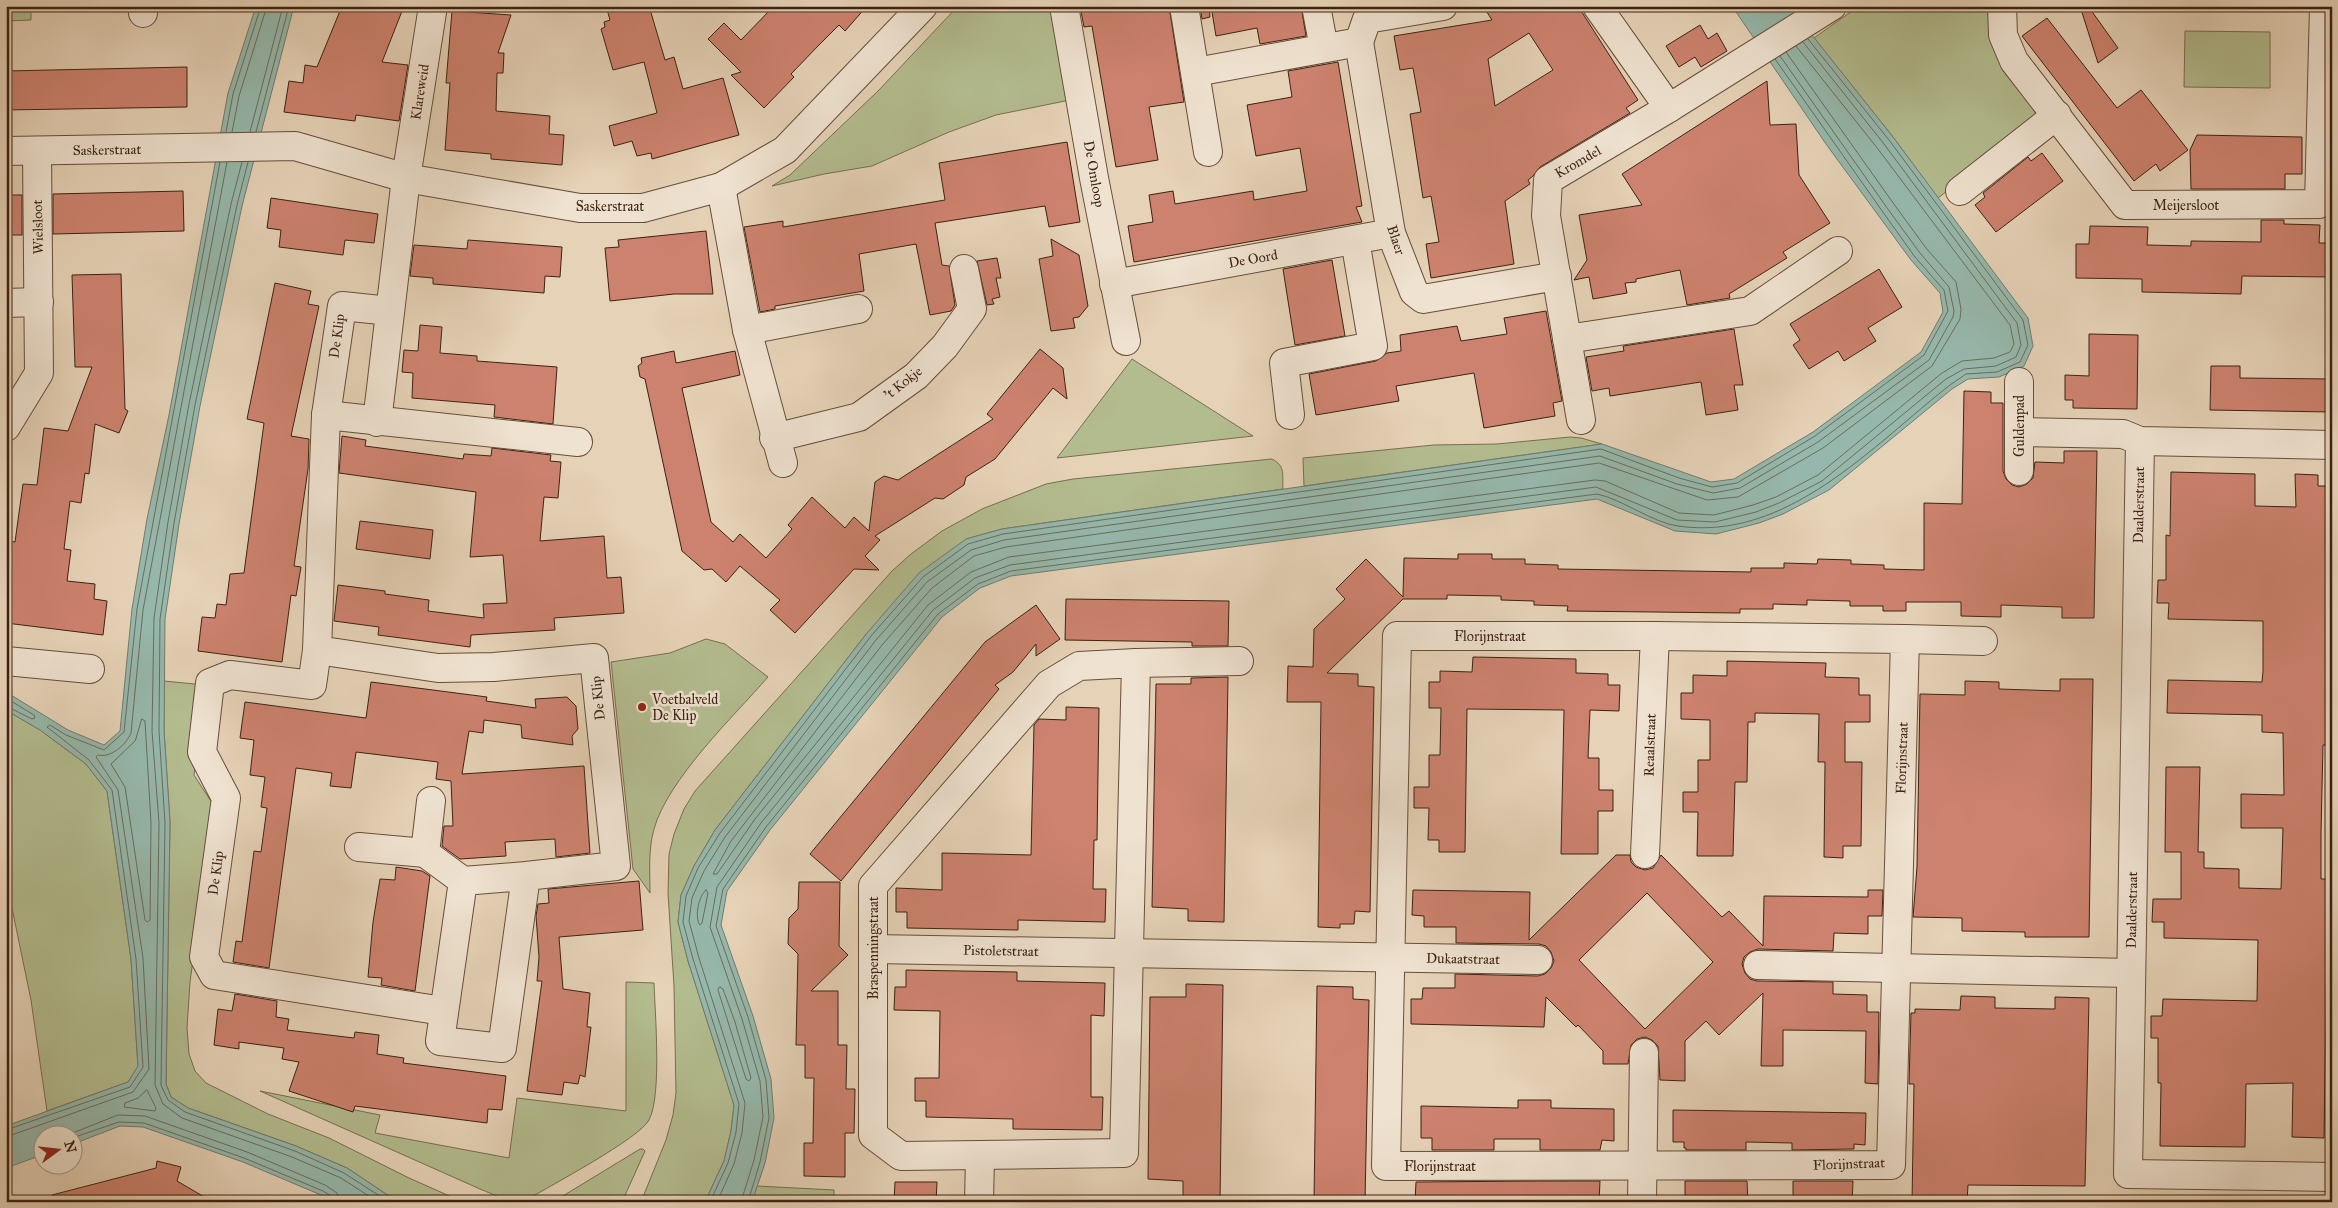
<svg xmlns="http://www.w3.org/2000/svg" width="2338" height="1208" viewBox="0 0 2338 1208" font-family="'IM FELL Great Primer',serif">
<rect width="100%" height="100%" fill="#e6d2b7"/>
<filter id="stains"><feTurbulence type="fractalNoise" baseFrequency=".004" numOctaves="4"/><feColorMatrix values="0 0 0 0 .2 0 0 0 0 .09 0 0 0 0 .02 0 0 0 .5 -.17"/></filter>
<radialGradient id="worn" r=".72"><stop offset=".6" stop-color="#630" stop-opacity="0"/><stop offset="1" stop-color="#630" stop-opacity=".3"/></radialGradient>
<g fill="#b3bc8f" stroke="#786f50">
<path d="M6 6H31V20L6 21Z"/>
<path d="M958 6H1059L1075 99 996 115 949 132 872 166 824 174 772 186 790 175 878 91Z"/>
<path d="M1859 6H1994L2047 114 1938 198 1893 137 1814 38Z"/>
<path d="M2185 31 2270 32V88L2184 87Z"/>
<path d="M1132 359 1253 436 1057 458Z"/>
<path d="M1570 437 1581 438 1602 444 1304 486 1303 458 1434 445 1497 444Z"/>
<path d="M1272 459C1286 466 1282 475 1283 489L1002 529 966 539 867 633 715 830 694 866 681 895 678 922 688 961 734 1105 731 1131 724 1161 705 1202H641L666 1140 673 1115 676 1093 674 986 668 893 669 854 674 834 684 809 695 791 892 571 911 554 942 531 982 509 1046 484 1073 479Z"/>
<path d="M706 639 725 644 768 677C734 716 668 779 654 829 648 850 650 872 650 893L633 869 611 662 670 653Z"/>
<path d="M164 681 205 685 194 775 214 806 190 982 187 1028 189 1054 195 1071 206 1083 268 1114 329 1138 409 1178 463 1202H398L347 1168 296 1146 188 1108 171 1097 166 1084 170 822 164 731Z"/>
<path d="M6 710 40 730 86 764 107 791 131 959 138 1067 128 1082 47 1111 31 1000 6 879Z"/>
<path d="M626 982 654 983C655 1014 662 1095 649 1120 640 1138 550 1186 528 1199 512 1204 495 1195 480 1189L260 1091 380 1115 375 1133 509 1158 517 1098 626 1111Z"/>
<path d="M640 1149H643L645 1151 622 1202H553Z"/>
<path d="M757 1186 834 1190V1202H752Z"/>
</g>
<g fill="#96b8ac" stroke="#727c6e">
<path d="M256 6H294L242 206 200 406 179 524 165 619 164 731 170 822 166 1084 171 1097 188 1108 296 1146 347 1168 398 1202H331L321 1195 243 1162 143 1127 120 1126 73 1144 72 1136H42V1155L6 1168V1126L128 1082 138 1066 131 959 107 791 86 764 40 730 6 710V692L68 730 104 745 120 731 132 609 147 519 169 415 228 93Z"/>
<path d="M1732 6H1789L1893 137 2028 318 2033 346 2024 366 1999 377 1968 379 1952 389 1829 490 1783 514 1759 523 1716 534 1675 531 1597 499 1011 576 980 588 942 617 770 830 727 891 721 925 753 1016 771 1079 774 1118 765 1163 752 1202H705L724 1161 731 1131 734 1105 688 961 678 922 681 895 694 866 715 830 867 633 919 573 966 539 1002 529 1602 444 1711 482 1734 479 1813 432 1921 352 1943 312 1940 293 1911 260 1826 144Z"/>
</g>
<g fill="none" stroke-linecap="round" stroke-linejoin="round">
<g stroke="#6a6d5e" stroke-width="1">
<path d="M1786 52 1896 207 1926 248 1956 282 1961 309 1960 319 1932 366 1823 448 1738 497 1707 500 1599 463 1006 547 974 556 932 588 882 645 731 841 713 874H717L755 819 928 605 971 572 1009 557 1595 480 1605 481 1679 513 1714 515 1753 505 1776 497 1818 475 1942 373 1962 361 1994 358 2010 352 2014 344 2010 325 1878 149 1796 46"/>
<path d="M226 132 233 94 261 6"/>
<path d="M232 132 239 96 267 6"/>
<path d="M250 132 283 6"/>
<path d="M256 132 289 6"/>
<path d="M242 162 231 204 189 404 168 522 154 618 152 731 159 823 155 1085 163 1104 182 1118 292 1157 341 1178 378 1202"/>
<path d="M248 162 237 205 195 405 174 523 160 619 159 731 165 823 161 1085 168 1100 185 1112 295 1151 344 1173 389 1202"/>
<path d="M6 698 34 715 35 718 32 719 6 706"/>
<path d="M142 719 145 721 151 823 150 920 147 922 145 920 125 787 111 764 135 741Z"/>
<path d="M706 890 708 893 702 923 700 925C694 917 699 895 706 890Z"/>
<path d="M720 987 723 989 735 1022 751 1078 749 1081 746 1079 718 990Z"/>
<path d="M147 1090 156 1108 155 1111 124 1107 125 1103 138 1098Z"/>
<path d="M6 1130 130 1087 143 1067 136 959 112 790 89 760 47 727 50 725 66 735 104 750 124 732 137 609 220 162"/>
<path d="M65 1136 118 1115 145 1116 247 1152 325 1185 337 1193 339 1202"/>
<path d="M6 1137 133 1092 149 1069 143 958 118 790 96 757 98 755C111 758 126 745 131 733L143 610 227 162"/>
<path d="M72 1138 119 1122 144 1123 244 1158 323 1191 331 1196 333 1202"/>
<path d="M710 1202 728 1163 736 1132 739 1104 693 959 683 922 686 896 698 868 720 833 871 636 923 577 968 544 1003 534 1601 449 1679 478 1712 487 1737 483 1815 436 1924 355 1948 311 1944 290 1915 257 1885 215 1775 59"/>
<path d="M717 1202 734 1164 742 1133 745 1103 699 958 689 921 692 898 704 871 725 837 876 640 927 582 971 550 1004 540 1600 456 1677 484 1713 493 1740 488 1818 442 1929 360 1953 317 1954 311 1949 287 1920 253 1890 212 1780 56"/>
<path d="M741 1202 754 1160 763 1117 760 1081 742 1019 710 927 717 887 761 823 933 610 975 578 1010 565 1596 487 1677 520 1715 522 1756 512 1779 503 1822 481 1946 379 1964 369 1996 366 2016 357 2021 345 2017 323 1884 144 1803 42"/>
<path d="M748 1202 760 1162 769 1118 766 1080 748 1017 716 926 723 889 766 827 938 614 978 584 1011 571 1597 494C1622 499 1653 523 1678 526 1787 542 1872 446 1950 385L1966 374 1997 372 2020 362 2028 345 2023 320 1889 140 1808 39"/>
</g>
</g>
<g fill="#cd826f" stroke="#3d2211" fill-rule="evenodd">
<path d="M342 6H404L382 62 408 65 399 121 356 115 355 121 284 112 289 81 303 83 305 65 317 67Z"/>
<path d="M606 6H649L665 60 674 57 683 89 723 78 739 135 652 159 651 153 637 156 632 141 614 146 609 126 657 113 644 62 613 70 601 29 605 27 604 22 610 20Z"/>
<path d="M774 6H867L845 31 839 25 819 45 791 74 794 77 764 108 731 75 741 72 708 39 724 23 741 40Z"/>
<path d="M1080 6H1169L1184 102 1149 107 1158 160 1116 167 1092 26 1084 27Z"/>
<path d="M1200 6H1209L1210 17 1202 19Z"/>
<path d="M1211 6H1301L1306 36 1260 44 1257 28 1216 36Z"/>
<path d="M1483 6H1578L1638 100 1626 108 1630 113 1540 167 1533 176 1528 180 1530 184 1505 201 1514 264 1431 278 1426 244 1439 242 1431 196 1423 198 1410 114 1421 112 1413 68 1400 70 1394 36 1492 20ZM1529 33 1553 70 1495 106 1488 59Z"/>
<path d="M2080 6H2088L2118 48 2098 63Z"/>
<path d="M452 11 511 15 498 53H504L503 73H497L496 111 550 116 549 134 564 135 562 165 491 159V154L445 150 450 83H446Z"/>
<path d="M2047 18 2117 108 2141 90 2188 150 2160 171 2156 164 2134 181 2022 36Z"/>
<path d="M1700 25 1708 39 1717 33 1727 51 1701 67 1695 57 1679 67 1666 46Z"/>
<path d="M1338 62 1362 206 1356 207 1362 222 1134 262 1128 226 1153 222 1149 195 1173 191 1175 204 1253 191 1254 200 1307 191 1300 148 1256 156 1247 105 1292 97 1288 71Z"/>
<path d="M187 67V107L6 110V71Z"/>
<path d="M1767 81 1770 125 1796 124 1799 175 1830 223 1783 252 1787 258 1729 294 1730 298 1687 305 1680 270 1636 279V282L1625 283 1627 293 1593 299 1589 277 1574 280 1587 260 1579 215 1642 205 1622 174Z"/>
<path d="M2197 135 2302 137V174H2285V189H2191L2190 150Z"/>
<path d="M1067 142 1080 222 1049 227 1045 206 935 223 942 265 949 266 955 305 951 311 930 315 916 244 859 254 864 291 775 306V309L760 312 744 227 783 221V227L945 200 939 163Z"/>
<path d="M2042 153 2063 181 1996 232 1975 205 1985 197 1983 193 2028 157 2031 161Z"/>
<path d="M183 191 184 231 53 234V194Z"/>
<rect x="6" y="195" width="16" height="40"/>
<path d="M271 198 378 214 374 243 345 240 343 255 279 247 281 230 267 228Z"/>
<path d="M2261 220H2284V224L2320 225 2319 243H2332V277L2242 276 2241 294 2142 292V279L2076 278V244H2089L2090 226 2148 227 2147 245 2191 246V241L2261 242Z"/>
<path d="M706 231 713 294H674L610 301 605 248 619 247 618 240Z"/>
<path d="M1051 239 1079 255 1088 306 1079 317 1073 318 1075 328 1051 331 1039 259 1053 256Z"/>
<path d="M468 240 562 247 560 277 545 276 544 293 433 284V278L410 276 414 245 467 249Z"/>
<path d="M997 258 1001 278H996L1000 297 992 299 994 304 987 305 977 261Z"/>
<path d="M1332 260 1345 336 1295 345 1283 269Z"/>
<path d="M1879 269 1902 307 1868 328 1876 341 1844 361 1838 351 1809 369 1793 345 1800 340 1790 324Z"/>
<path d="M121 274 125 409 128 411 119 433 95 424 89 474 85 473 81 503 70 501 64 549 71 550 67 581 95 584 94 599 107 601 103 635 6 623V563L9 541 15 542 23 484 37 485 44 428 68 431 92 367H75L72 275Z"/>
<path d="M275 283 311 291 308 304 319 306 291 436 309 439 308 469 294 566 301 567 296 596 291 595 282 662 198 651 202 617 215 618 217 604 226 605 230 574 244 573 264 423 247 419Z"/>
<path d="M1546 311 1562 401 1553 403 1555 416 1484 428 1474 373 1396 386 1399 401 1316 415 1309 374 1376 361 1387 353 1401 351 1400 335 1457 326 1461 341 1507 334 1504 318Z"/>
<path d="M420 325 442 327 440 353 477 356V361L557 367 553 424 494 417 495 405 412 398 413 373 402 372 404 350 418 351Z"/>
<path d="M1734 329 1743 385H1734L1738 410 1706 415 1701 382 1610 396 1609 388 1592 391 1586 357 1624 351 1623 346Z"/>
<path d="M2089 334 2138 335 2137 409 2073 408V400H2065V375L2089 376Z"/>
<path d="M1040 349 1063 368 1067 399 1053 388 995 459 966 477 964 485 943 499 935 498 875 536 880 540 865 556 879 570 854 569 795 633 770 610 780 600 740 566 726 582 712 569 704 570 682 551 645 379 640 377 638 366 642 363 641 358 674 351 676 363 735 351 740 375 682 388 711 522 733 542 740 534 766 558 792 529 788 525 812 497 845 528 854 517 869 531 875 482 884 476 898 480 993 419 987 414Z"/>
<path d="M2211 366H2240V378L2332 379V412L2210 410Z"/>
<path d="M1964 391 1991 392V403H2003V471L2006 479 2012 485 2019 487 2027 484 2033 478 2035 462 2064 463V451H2097L2094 618H2062V607L2001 605V617L1961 616V602H1906V611H1883V606H1850V601L1807 600V605L1773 604V609H1740V613L1567 611 1568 606 1534 605V601L1501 600V596L1447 595V599H1403L1327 673 1358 674V686L1374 687 1370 912 1355 911 1354 924H1340V928L1318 927 1321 702H1287L1288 666 1313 667 1314 629 1345 599 1336 589 1366 559 1403 597 1404 558 1458 559V554H1492V559H1525V564L1558 565V569L1751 572V568H1784V563L1817 564 1818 559 1851 560V564L1884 565V569L1924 570V503L1962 504Z"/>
<path d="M342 436 366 440 365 446 463 459 464 454 491 456 492 448 551 455 550 461 561 462 558 498 544 497 540 541 604 536 607 578 621 577 624 613 554 618 555 630 471 635 470 647 378 635 379 627 334 621 338 585 385 591V594L429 600 428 611 484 618 483 604 507 603 503 555 470 557 476 492 339 473Z"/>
<path d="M2171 472 2255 474V506L2296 507 2295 474 2318 475V486H2332L2331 745H2323L2321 833V879H2328L2324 1138 2292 1137 2293 1083 2246 1084 2245 1147 2160 1146 2161 1083H2158V1038H2151V1016H2162L2163 999 2257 1001 2258 940 2164 938V922H2152L2153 899H2181V852H2165L2166 767H2200L2198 852H2204V868L2239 869V888L2281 889 2283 828H2241V794L2284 795 2283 733 2262 732V715L2167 713 2168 680 2262 682 2263 671V621L2168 619 2169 603H2157L2158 580H2166V535L2170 536Z"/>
<path d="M360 521 433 530 430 559 356 549Z"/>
<path d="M1066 599 1229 601 1228 646H1192V642L1065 640Z"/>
<path d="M1036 605 1060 639 1036 656V644L1013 672 995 685 999 689 841 881 810 854 985 642Z"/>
<path d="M1473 657 1576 659V673L1608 674V685H1620L1619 711 1590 710 1588 758H1599V790H1613V811H1598V854H1561L1564 710 1467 709 1465 852H1439V840H1428L1429 808H1414V787H1429V755H1440L1441 708H1429V682H1440V671L1472 672Z"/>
<path d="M1727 661 1826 663 1825 677 1859 678V695H1870V722H1845V762H1862L1861 846H1843V858L1824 857 1825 762H1818L1819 714 1755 713V722H1748L1747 782H1735L1733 856H1697L1698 812H1683V792H1698V760H1710V720L1681 719V693H1693V675L1727 676Z"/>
<path d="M1228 677 1224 922 1188 921V909L1152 907 1156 684H1191V678Z"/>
<path d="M2060 679H2093L2089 937H2025V932L1962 931V918L1913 917 1917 867 1920 694 1965 695V681L1999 682V689L2060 691Z"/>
<path d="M371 682 487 697 486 701 536 708 535 699 567 697 576 706 578 729 572 736 573 745 522 738 521 725 484 720 483 733 469 731 462 774 584 766 590 853 556 857 555 839 505 842 506 856 460 859 442 846 444 826H453L451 781 436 779 438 762 356 752 351 788 330 786 332 773 296 768 269 968 233 962 236 941 242 942 254 851 261 852 267 808 261 807 265 777 250 775 254 740 240 738 245 702 366 718Z"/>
<path d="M1066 707 1099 708 1097 840H1094L1093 889H1106L1105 922 1018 920V930L907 928V912H896V888L942 890V853L1031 855 1034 725 1039 719 1066 720Z"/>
<path d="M1616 855H1630L1631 862 1636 867 1645 870 1653 868 1661 855 1722 917 1729 911 1763 946 1764 896 1868 897V890H1883L1882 916H1868V934L1834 933 1833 951 1758 949 1750 952 1744 957 1742 964 1745 973 1750 979 1757 981 1833 982V994L1867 995V1012H1879L1878 1084 1865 1083 1866 1031 1783 1030V1066H1761L1763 993 1719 1035 1706 1021 1685 1041V1081L1660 1080 1658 1046 1652 1040 1645 1037 1637 1039 1631 1045 1628 1064H1603V1051L1578 1025 1576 1027 1546 997 1544 1027 1411 1024V999H1422L1423 988H1455V974L1538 976 1545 974 1551 968 1554 961 1551 952 1546 946 1539 944 1456 943V927H1424V916L1412 915 1413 890 1530 892 1529 940ZM1647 893 1713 962 1645 1029 1579 960Z"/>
<path d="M396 867 422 871 430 876 415 991 381 985 382 978 368 977 373 922 380 879 395 880Z"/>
<path d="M639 881 643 930 559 937 563 989 590 993 587 1027H591L585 1077 580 1075 578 1084 564 1082 562 1095 527 1091 542 981H537L539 957 536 916 538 904 549 903 548 889Z"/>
<path d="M799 882H840L839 946 848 955 811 991H838V1045H847L846 1089H855L854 1133H845V1177L804 1176V1143H813L814 1078H805V1045H796L798 954 788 944 789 918 798 909Z"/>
<path d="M906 970 1017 972V981L1105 983 1104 1016 1091 1015V1097H1103L1102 1130 1013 1129V1119L926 1117V1101H915V1078H939L940 1011 894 1010 895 987H906Z"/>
<path d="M1186 984 1223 985 1220 1202H1183V1181L1148 1179 1150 997H1186Z"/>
<path d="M1317 986 1353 987V999L1369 1000 1365 1202H1314Z"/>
<path d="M235 994 277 1001 276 1017 289 1019 287 1030 354 1038 355 1032 379 1035 377 1054 404 1058 403 1063 506 1076 502 1110 488 1109 487 1123 355 1106 353 1112 289 1091 299 1062 282 1059 284 1048 239 1042V1049L214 1045 218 1009 232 1011Z"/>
<path d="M1961 996 1995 997V1008L2055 1009V997L2089 998 2085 1186 1968 1185 1967 1202H1912L1914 1084H1909L1911 1013H1915V1009L1960 1010Z"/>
<path d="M1518 1100H1551V1108L1614 1109V1141L1602 1140 1600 1150H1540V1139H1494V1150H1432V1138H1421V1106L1518 1108Z"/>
<path d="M1673 1110 1866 1113 1865 1145 1854 1144V1149L1792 1150V1143L1746 1142V1150H1686V1148H1684V1142H1673Z"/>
<path d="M157 1161 181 1167 177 1181 213 1202H53L52 1195 156 1168Z"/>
<path d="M1538 1181H1600L1599 1202H1415L1416 1182Z"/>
<path d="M1685 1181H1747L1748 1202H1685Z"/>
<path d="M1793 1181H1853L1852 1202H1793Z"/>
<path d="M895 1182H937L936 1202H894Z"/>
</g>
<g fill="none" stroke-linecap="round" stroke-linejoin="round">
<g stroke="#674e3a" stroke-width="30">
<g id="minor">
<path d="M143 6V13"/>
<path d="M1064 6 1094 178 1126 341"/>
<path d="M1184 6 1208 152"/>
<path d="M1316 6 1324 48"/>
<path d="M1597 6 1669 108"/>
<path d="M2002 6 2003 35 2014 61 2125 205 2319 204 2324 6"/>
<path d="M1359 42 1391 233 1414 292 1423 299 1557 276"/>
<path d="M1196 72 1359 42 1367 19 1443 6"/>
<path d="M6 151 295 146 406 178 580 208H643L721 187 785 150 923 6"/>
<path d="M721 187 747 330 783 463"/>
<path d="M1960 191 2057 115"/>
<path d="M1114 284 1391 233"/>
<path d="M6 303 39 302"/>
<path d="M390 311 342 306 326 415 317 650 312 685 230 675 210 683 202 752 226 798 204 957 214 975 443 1011"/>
<path d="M747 330 858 309"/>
<path d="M1567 339 1750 311 1838 251"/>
<path d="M2019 382V471"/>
<path d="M326 415 578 442"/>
<path d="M1290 415 1284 363 1373 346 1355 240"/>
<path d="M1581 420 1546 216 1548 180 1669 108 1832 6"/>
<path d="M377 422 406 178 433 6"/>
<path d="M6 427 39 373 37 151"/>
<path d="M2019 432 2123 434 2140 441 2332 445"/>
<path d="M774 438 859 417 916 376 945 346 972 309 964 269"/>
<path d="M2140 441 2128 1174 2332 1177"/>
<path d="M1397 636H1655L1905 639 1891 1165 1386 1166Z"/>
<path d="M1905 639 1983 641"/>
<path d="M317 650 438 668 494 667 594 658 616 866 526 876 502 1048 440 1041 463 881 526 876"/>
<path d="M6 661 90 669"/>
<path d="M1136 663 1124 1153 901 1156 873 1135V886L1049 684 1079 666Z"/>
<path d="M1136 663 1239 661"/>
<path d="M431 801 425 853 463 881"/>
<path d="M359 847 425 853"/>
<path d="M1645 854 1655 636"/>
<path d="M873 949 1538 960"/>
<path d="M1758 965 2131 973"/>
<path d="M979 1202 980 1156"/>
<path d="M1642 1202 1644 1053"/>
</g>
</g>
<use href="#minor" stroke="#efe2d0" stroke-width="28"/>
</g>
<circle fill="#8f2418" stroke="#efe2d0" stroke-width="2" cx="642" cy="707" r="5"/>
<g text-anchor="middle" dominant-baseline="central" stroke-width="5" stroke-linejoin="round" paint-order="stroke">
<g font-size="14" fill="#3d2211" stroke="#efe2d0">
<text transform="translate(420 92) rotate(-81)">Klareweid</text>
<text transform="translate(107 150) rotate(-1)">Saskerstraat</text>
<text transform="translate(1578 162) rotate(-30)">Kromdel</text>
<text transform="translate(1094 174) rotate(80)">De Omloop</text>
<text x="2186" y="205">Meijersloot</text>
<text x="610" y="206">Saskerstraat</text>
<text transform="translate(38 227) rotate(-91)">Wielsloot</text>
<text transform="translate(1396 240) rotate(72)">Blaer</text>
<text transform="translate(1253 259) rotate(-10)">De Oord</text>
<text transform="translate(337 336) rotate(-82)">De Klip</text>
<text transform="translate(903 383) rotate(-38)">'t Kokje</text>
<text transform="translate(2019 426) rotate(-90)">Guldenpad</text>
<text transform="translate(2139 505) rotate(-89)">Daalderstraat</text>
<text x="1490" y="636">Florijnstraat</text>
<text transform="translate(598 698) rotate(-96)">De Klip</text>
<text transform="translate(1650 745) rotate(-88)">Reaalstraat</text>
<text transform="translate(1902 758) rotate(-88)">Florijnstraat</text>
<text transform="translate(216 873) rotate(-82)">De Klip</text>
<text transform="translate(2132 910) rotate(-89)">Daalderstraat</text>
<text transform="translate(873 948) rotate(-90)">Braspenningstraat</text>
<text transform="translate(1001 951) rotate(1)">Pistoletstraat</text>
<text transform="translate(1463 959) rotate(1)">Dukaatstraat</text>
<text transform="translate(1849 1164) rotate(-2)">Florijnstraat</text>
<text x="1440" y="1166">Florijnstraat</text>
</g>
<g font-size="14" fill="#3d2211" stroke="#efe2d0" text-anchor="start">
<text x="652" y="699">Voetbalveld<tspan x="652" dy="16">De Klip</tspan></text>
</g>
</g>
<rect width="2338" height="1208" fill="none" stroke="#e6d2b7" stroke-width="25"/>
<rect x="8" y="8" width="2323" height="1193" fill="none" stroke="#3d2211" stroke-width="2.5"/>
<rect x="12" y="12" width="2313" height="1183" fill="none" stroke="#3d2211"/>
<g transform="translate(58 1150) rotate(75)"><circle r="24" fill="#efe2d0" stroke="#a89584"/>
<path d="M0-4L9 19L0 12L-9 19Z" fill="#8f2418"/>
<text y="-8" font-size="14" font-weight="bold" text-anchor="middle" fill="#3d2211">N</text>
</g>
<rect width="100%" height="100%" filter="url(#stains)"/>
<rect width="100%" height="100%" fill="url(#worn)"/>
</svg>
